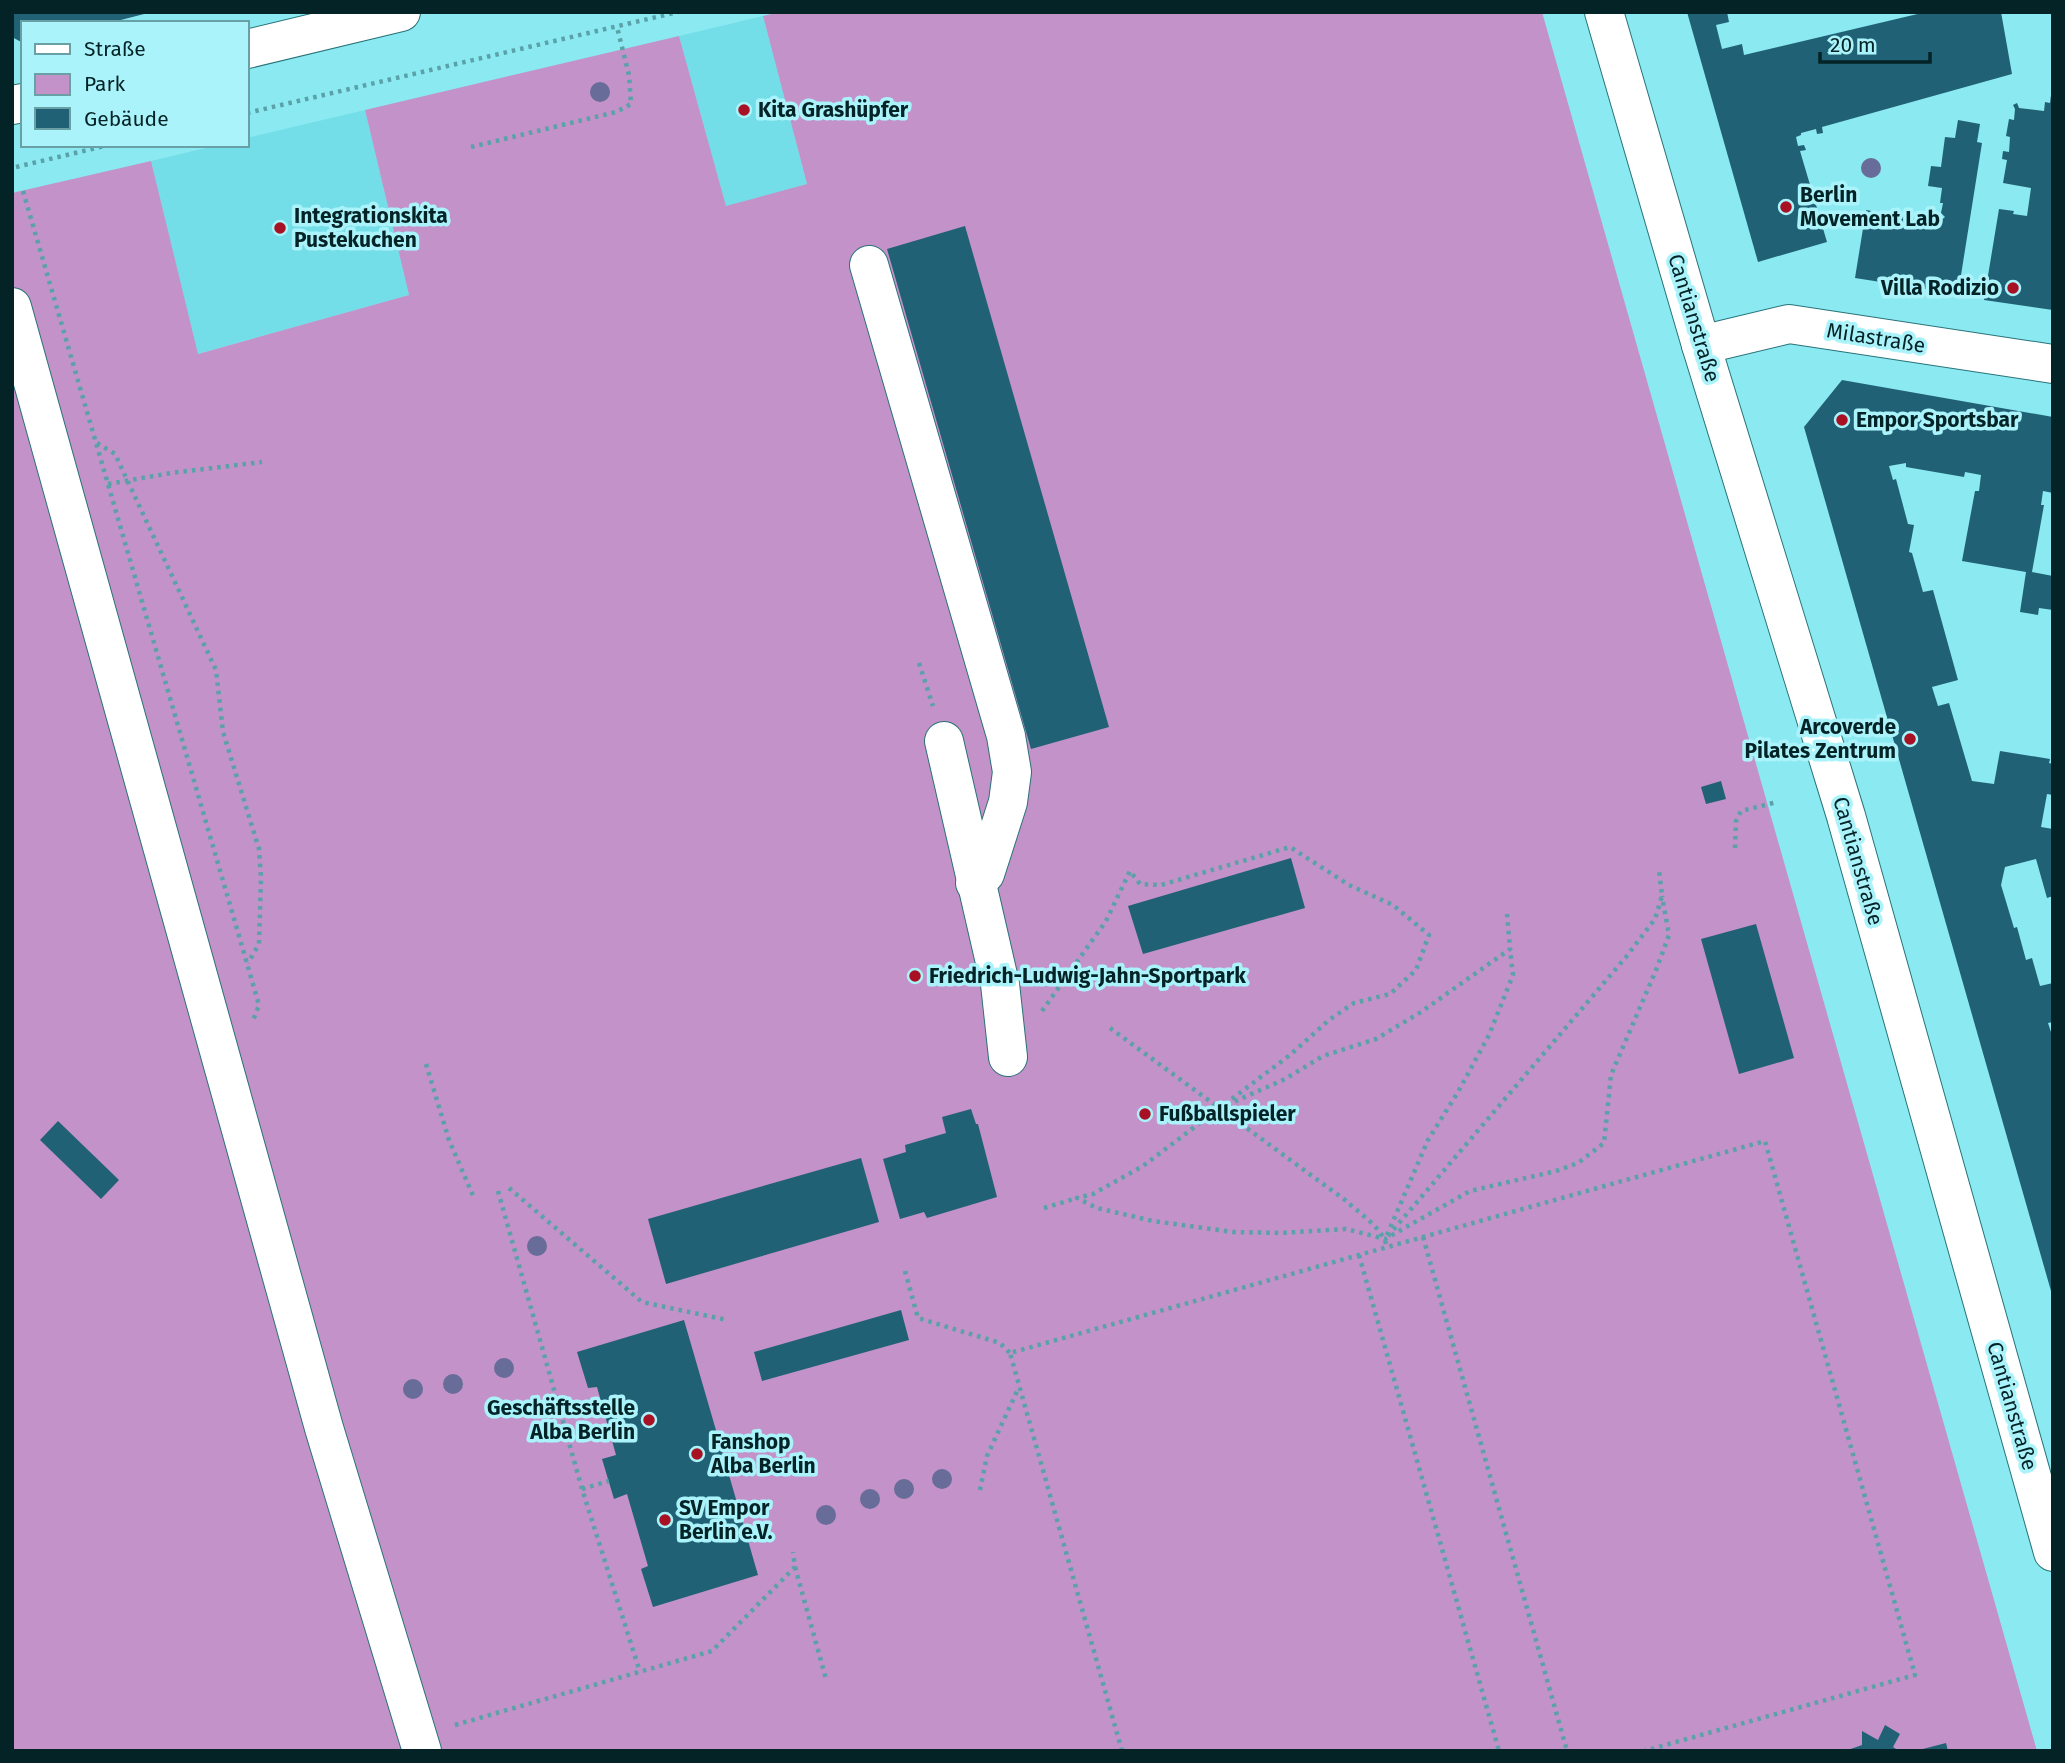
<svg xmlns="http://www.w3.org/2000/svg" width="2065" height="1763" viewBox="0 0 2065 1763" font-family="'Fira Sans',sans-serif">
<rect width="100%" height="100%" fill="#8be9f2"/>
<g fill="#73dee8">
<path d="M763 16 807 184 726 207 679 36Z"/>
<path d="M365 110 409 295 197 354 151 161 218 145H247V138Z"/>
</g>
<path fill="#c392c9" d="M780 12H1542L2037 1751H12V193L151 161 198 354 409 295 365 110 679 36 726 206 807 184 763 16Z"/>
<g fill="#206175">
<path d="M12 12H148V13L109 23H23V43L12 37Z"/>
<path d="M1687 12H1727L1729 22 1716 25 1722 49 1742 44 1744 55 1926 12H2001L2012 74 1822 127 1823 133 1817 134 1816 129 1801 133V135L1796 137 1798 146 1804 145 1806 150 1800 151 1827 242 1758 262Z"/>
<path d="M2051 95H2053V310L1984 300 1999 209 2014 211 2013 214 2027 216 2031 188 2003 183 2007 160 2002 159 2003 151 2009 152 2010 137 2006 136 2009 119 2014 120 2015 109 2013 105 2017 103 2019 108 2044 111 2045 102 2050 103Z"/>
<path d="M1958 120 1980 124 1977 142 1982 143 1958 294 1855 278 1866 210 1938 223 1945 217 1941 213 1943 203H1940L1942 188 1928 186 1931 166 1941 167 1945 137 1955 138Z"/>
<path d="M965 226 1109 727 1031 749 887 249Z"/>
<path d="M1842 380 2053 417V493L2043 491 2041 505H2044L2032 572 2053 576V610L2039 608 2038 615 2020 612 2026 572 1962 561 1975 491H1979L1981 475 1965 472 1964 477 1906 467V463L1889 466 1893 480 1896 479 1908 524 1914 525 1909 552 1912 553 1923 592 1933 590 1958 680 1932 687 1938 706 1949 703 1972 781 1994 784 2000 751 2050 759 2049 763 2053 764V795L2047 794 2041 827 2053 829V896L2047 898 2036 859 2005 867 2001 885 2014 928 2017 927 2026 960 2032 958 2040 986 2053 983V1022L2048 1023 2053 1038V1298L1804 427Z"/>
<path d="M1721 781 1726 799 1706 804 1701 787Z"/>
<path d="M1291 858 1305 908 1143 954 1128 906Z"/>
<path d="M1756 924 1794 1058 1739 1074 1701 939Z"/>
<path d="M971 1109 976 1124H978L997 1197 927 1218 924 1212 900 1219 883 1159 906 1152 905 1145 946 1133 942 1117Z"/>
<path d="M58 1121 119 1180 101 1199 40 1140Z"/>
<path d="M861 1158 879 1222 666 1284 648 1219Z"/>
<path d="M901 1310 909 1340 762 1381 754 1352Z"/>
<path d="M684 1320 758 1575 653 1607 641 1569 648 1566 627 1494 614 1499 602 1459 616 1455 597 1387 588 1388 577 1352Z"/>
<path d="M1885 1725 1900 1734 1893 1747 1899 1751H1845L1862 1745V1731L1878 1740Z"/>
<path d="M1946 1743 1948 1751H1919V1750Z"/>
</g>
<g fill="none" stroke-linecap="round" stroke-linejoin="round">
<g stroke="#297379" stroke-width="40">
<g id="minor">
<path d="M1604 12 1701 345 1846 816 2053 1552"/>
<path d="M247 49 401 12"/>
<path d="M12 105 23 103"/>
<path d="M869 265 1006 736 1012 772 1008 802 985 874 975 883"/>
<path d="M12 307 324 1428 422 1751"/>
<path d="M1701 345 1789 324 2053 364"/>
<path d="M944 741 1000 984 1008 1057"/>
</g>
</g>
<g stroke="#5aa1a8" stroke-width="4.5" stroke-dasharray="3.5 5" stroke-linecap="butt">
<path d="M247 113 678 12"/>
<path d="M471 147 616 112 631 104 629 75 617 27"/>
<path d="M16 167 109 145"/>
<path d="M23 191 259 1005 252 1023"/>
<path d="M97 443 115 454 216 670 223 732 259 849 261 877 259 944 248 963"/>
<path d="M108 484 171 473 262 462"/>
<path d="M919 663 933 706"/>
<path d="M1735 848 1736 821 1741 811 1777 802"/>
<path d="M1042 1011 1106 921 1130 871 1140 884 1161 885 1290 847 1349 885 1393 905 1429 935 1416 970 1390 994 1354 1003 1329 1020 1290 1055 1143 1166 1093 1194 1077 1198 1097 1208 1153 1221 1233 1232 1281 1233 1346 1229 1385 1239 1470 1191 1556 1171 1578 1163 1604 1143 1611 1075 1656 970 1669 935 1662 896"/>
<path d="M1110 1028 1345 1200C1360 1214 1382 1227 1387 1247"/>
<path d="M426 1064 449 1140 474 1198"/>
<path d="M1227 1105 1285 1079 1323 1056 1376 1039 1421 1012 1510 949 1507 914"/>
<path d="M509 1188 642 1302 727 1320"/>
<path d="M498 1191 582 1489 640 1672"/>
<path d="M1044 1208 1077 1198"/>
<path d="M1387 1235 1428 1140 1458 1092 1489 1035 1513 975 1510 949"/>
<path d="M1388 1236 1626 957 1655 919 1662 896 1659 870"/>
<path d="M1423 1237 1567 1751"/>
<path d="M1359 1255 1499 1751"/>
<path d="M905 1271 918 1318 1000 1343 1010 1353"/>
<path d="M582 1489 609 1481"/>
<path d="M980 1490 987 1456 1019 1387"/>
<path d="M795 1567 826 1679"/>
<path d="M455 1725 712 1651 795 1567 793 1552"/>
<path d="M1122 1751 1010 1353 1765 1141 1915 1675 1644 1751"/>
</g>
<use href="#minor" stroke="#fff" stroke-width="38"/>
</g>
<g fill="#676c99">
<circle cx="600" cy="92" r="10"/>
<circle cx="1871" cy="168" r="10"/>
<circle cx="537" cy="1246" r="10"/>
<circle cx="504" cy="1368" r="10"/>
<circle cx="453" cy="1384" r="10"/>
<circle cx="413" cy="1389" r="10"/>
<circle cx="942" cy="1479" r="10"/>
<circle cx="904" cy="1489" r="10"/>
<circle cx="870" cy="1499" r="10"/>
<circle cx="826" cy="1515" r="10"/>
</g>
<g fill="#a81124" stroke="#abf3fa" stroke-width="2.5">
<circle cx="744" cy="110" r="7"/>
<circle cx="1786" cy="207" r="7"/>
<circle cx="280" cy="228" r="7"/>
<circle cx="2013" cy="288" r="7"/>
<circle cx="1842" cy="420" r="7"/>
<circle cx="1910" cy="739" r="7"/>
<circle cx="915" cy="976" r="7"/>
<circle cx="1145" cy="1114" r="7"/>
<circle cx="649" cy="1420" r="7"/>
<circle cx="697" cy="1454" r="7"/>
<circle cx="665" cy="1520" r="7"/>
</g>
<g text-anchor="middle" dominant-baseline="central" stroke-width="7" stroke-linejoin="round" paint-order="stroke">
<g font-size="21" font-weight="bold" fill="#042326" stroke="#abf3fa" text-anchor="start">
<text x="758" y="110">Kita Grashüpfer</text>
<text x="1800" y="195">Berlin<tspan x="1800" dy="24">Movement Lab</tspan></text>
<text x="294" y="216">Integrationskita<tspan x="294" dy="24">Pustekuchen</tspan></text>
<text x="1999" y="288" text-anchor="end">Villa Rodizio</text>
<text x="1856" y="420">Empor Sportsbar</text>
<text x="1896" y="727" text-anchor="end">Arcoverde<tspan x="1896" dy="24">Pilates Zentrum</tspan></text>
<text x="929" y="976">Friedrich-Ludwig-Jahn-Sportpark</text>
<text x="1159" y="1114">Fußballspieler</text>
<text x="635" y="1408" text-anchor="end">Geschäftsstelle<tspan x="635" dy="24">Alba Berlin</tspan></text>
<text x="711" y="1442">Fanshop<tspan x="711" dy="24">Alba Berlin</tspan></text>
<text x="679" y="1508">SV Empor<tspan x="679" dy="24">Berlin e.V.</tspan></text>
</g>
<g font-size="21" fill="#042326" stroke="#abf3fa">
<text transform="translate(1694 318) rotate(73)">Cantianstraße</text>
<text transform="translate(1876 338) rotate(9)">Milastraße</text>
<text transform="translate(1858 861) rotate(74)">Cantianstraße</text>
<text transform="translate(2012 1406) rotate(74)">Cantianstraße</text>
</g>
</g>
<rect width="2065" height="1763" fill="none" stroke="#042326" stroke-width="28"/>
<rect x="21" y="21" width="228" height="126" fill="#abf3fa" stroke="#68a0a5" stroke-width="2"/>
<rect x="35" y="44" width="35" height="10" fill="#ffffff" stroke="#68a0a5" stroke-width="2"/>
<text x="84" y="56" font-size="21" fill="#042326">Straße</text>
<rect x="35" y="74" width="35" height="21" fill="#c392c9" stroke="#68a0a5" stroke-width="2"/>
<text x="84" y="91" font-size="21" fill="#042326">Park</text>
<rect x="35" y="108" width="35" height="21" fill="#206175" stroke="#68a0a5" stroke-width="2"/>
<text x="84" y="126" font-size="21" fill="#042326">Gebäude</text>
<path d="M1820 52v10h110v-10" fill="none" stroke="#042326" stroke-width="3.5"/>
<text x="1830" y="52" font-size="21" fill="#042326" stroke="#abf3fa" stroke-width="5" paint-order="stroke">20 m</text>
</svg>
